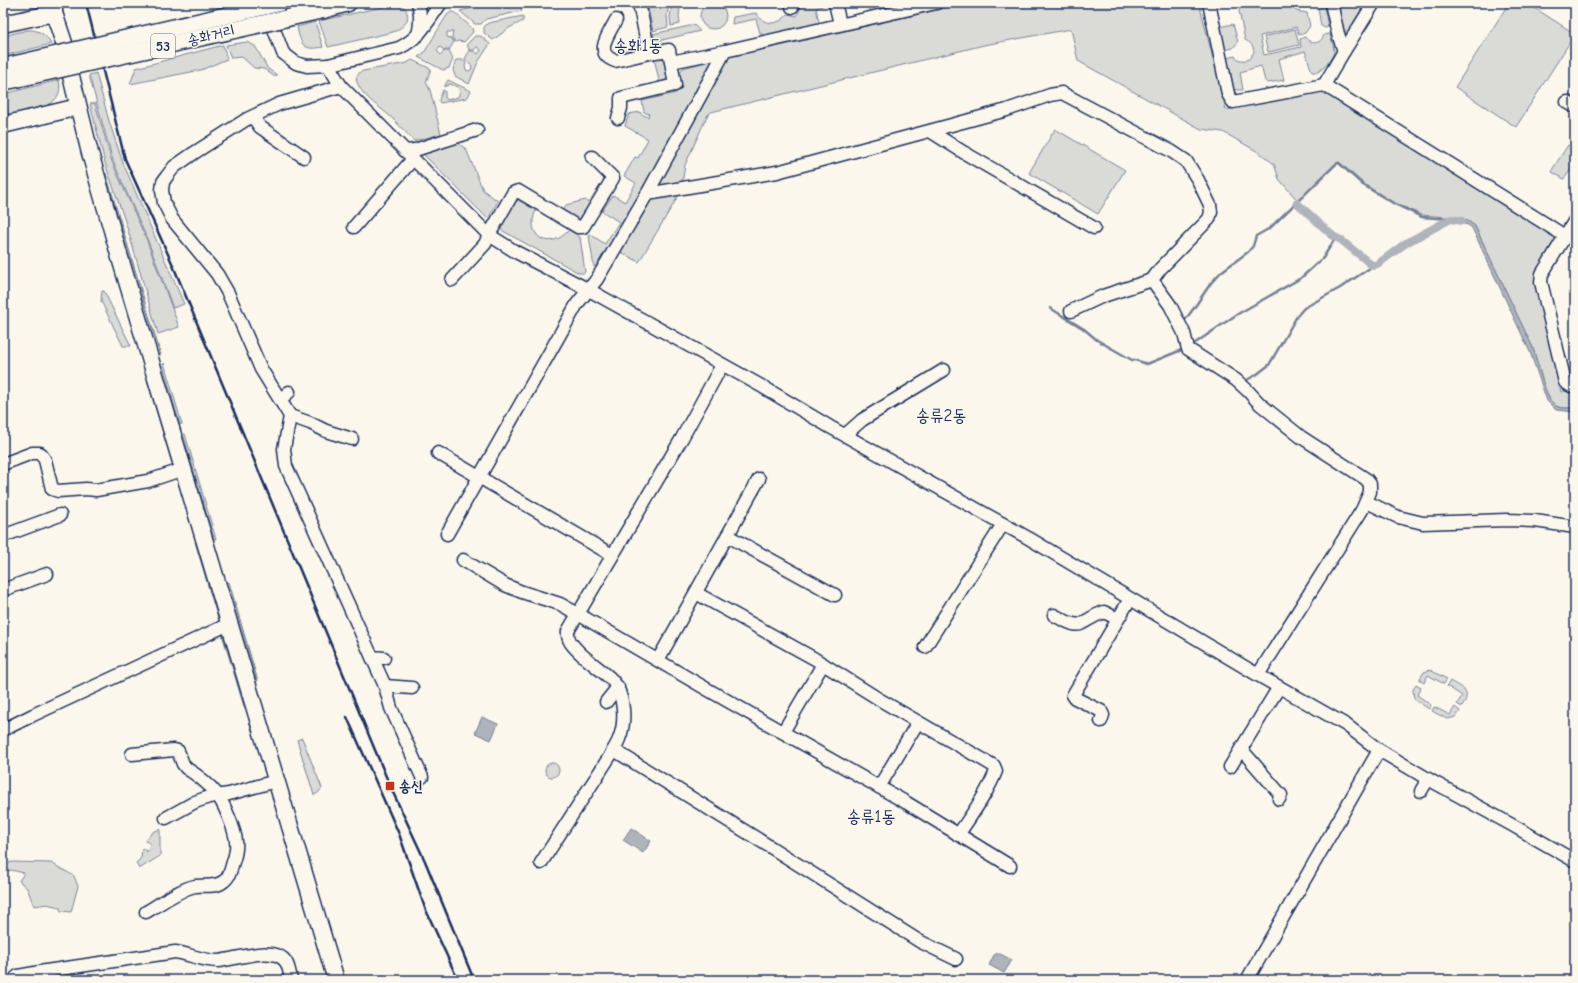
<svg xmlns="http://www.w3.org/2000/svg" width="1578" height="983" viewBox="0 0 1578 983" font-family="'Comic Neue','Poor Story',sans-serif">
<rect width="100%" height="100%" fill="#fbf7ec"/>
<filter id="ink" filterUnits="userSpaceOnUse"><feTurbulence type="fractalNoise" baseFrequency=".025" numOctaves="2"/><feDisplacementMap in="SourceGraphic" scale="8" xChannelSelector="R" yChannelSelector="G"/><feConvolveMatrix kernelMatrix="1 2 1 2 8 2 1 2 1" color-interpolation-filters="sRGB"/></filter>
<g filter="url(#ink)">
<g fill="#dadad7" stroke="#7a849a">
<path d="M493 3H520L522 11 486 19 481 24H475L460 11Z"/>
<path d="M647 3 669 4 667 16 668 27 653 31Z"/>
<path d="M802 3H828V4L816 8 819 22 817 25 766 36 760 33 756 19 732 24 733 17 756 13C764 26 778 26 788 14L797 16Z"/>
<path d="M867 3H909L873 11 870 10Z"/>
<path d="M968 3H1199L1226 110 1321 89 1556 236V244L1535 279 1561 392 1575 389V408H1561L1556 406 1550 400 1544 386 1533 348 1475 226 1468 221 1447 217 1422 215 1393 202 1364 184 1339 162 1336 163 1298 201 1279 179 1274 164 1260 153 1223 132 1201 129 1078 61 1071 29 984 45 711 112 707 116 685 165 682 184 659 186 727 57Z"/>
<path d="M1242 3H1294L1296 11 1307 13 1310 26 1305 33 1299 35 1296 27 1260 36 1264 55 1301 47 1300 39 1305 37C1311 45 1320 45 1324 35L1330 34C1331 39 1334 46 1334 51 1333 58 1324 68 1318 72H1312L1305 51 1279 59 1284 80 1268 83 1265 81 1261 66 1240 72 1243 90H1236L1233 89 1227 58 1235 56C1239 61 1243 61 1249 59L1254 52C1253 45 1251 43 1245 40L1239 11Z"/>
<path d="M1348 3H1365L1348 32H1343L1338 9 1349 5Z"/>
<path d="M1509 3H1527L1575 34 1516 127 1455 87Z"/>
<circle cx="713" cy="16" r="13"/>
<path d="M396 4 405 8C412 20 404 27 393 32L328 47 319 21Z"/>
<path d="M672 4 680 7 679 16 680 24 671 26 670 17Z"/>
<path d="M1324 7 1328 27 1325 28 1321 26 1318 8Z"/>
<path d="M451 12H454L472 28 473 32 464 42 459 41 455 42 452 37 453 32H447V37L451 38 454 42 449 50H444L440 47 437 51 441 55 444 51H449L453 59 449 68 443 70 418 57 424 53 447 15Z"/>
<path d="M523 16V21L509 28 493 40 484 33V27L488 23Z"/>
<path d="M315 22 323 47C303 51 301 45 297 27Z"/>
<path d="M1233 24 1238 42 1233 48 1225 50 1219 27Z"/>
<path d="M694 25 700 31 658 41 655 39 653 34Z"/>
<path d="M1295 29 1299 45 1268 52 1264 37Z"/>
<path d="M27 30C37 29 46 34 51 44L3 56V36Z"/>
<path d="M475 36H481L490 44 478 62 469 84 455 76 453 70 456 60H464L466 64 465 66 466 70 469 71 472 69 471 65 468 63 465 59 469 51H474L478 54 481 50 477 47 474 50H469L467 44Z"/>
<path d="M247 42 255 46 268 69 277 75 275 77 264 69 254 68 242 57 231 58 226 45Z"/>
<path d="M223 45 227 59 201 70 130 84 136 68Z"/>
<path d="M662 56 665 57 670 81 660 85 654 58Z"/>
<path d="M412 60 431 69 426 82 430 90 441 134 414 141C407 134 400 126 393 119 381 107 359 96 356 78L360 72 363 71 407 63Z"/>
<path d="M710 61 712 62 711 67 613 241 599 264 594 267 589 236 590 234 605 244 619 222 602 211 613 195 625 202 636 183 624 176 635 157 638 158 648 139 625 126 629 114 640 112 641 114 648 117 649 114 644 112 642 101 676 93 682 87 679 73 683 68Z"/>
<path d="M96 73 109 121 123 163 184 304 173 308 148 241 113 161 89 75Z"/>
<path d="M59 80C66 109 28 112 9 116L4 94Z"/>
<path d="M448 80 471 91 467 98 440 103 439 100 443 90 445 91V97L447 100 458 97 460 92 458 87 450 84 444 87Z"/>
<path d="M95 103 112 162 147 241 179 327 158 334 127 227 105 163 90 104Z"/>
<path d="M1055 129 1125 170 1098 214 1029 173Z"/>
<path d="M458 143 466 149 483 190 498 201 488 219 423 154 425 151Z"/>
<path d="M1568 145 1575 148V164L1564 179 1552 172V170Z"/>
<path d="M106 173 161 355H160L105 174Z"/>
<path d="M680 193 639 262 619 251 649 201 654 197Z"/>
<path d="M518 200 536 210C524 237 550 252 569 230L580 237 585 272 584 273H579L501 230V228C505 219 510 206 518 200Z"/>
<path d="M585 200 593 205 580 221 562 211 566 205Z"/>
<path d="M102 291H104L131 346H123L101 301Z"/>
<path d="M164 363 182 424 180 425 163 366Z"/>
<path d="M147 380H149L174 467H173Z"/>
<path d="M183 434H185L216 539H214Z"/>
<path d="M195 542H197L219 619H218Z"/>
<path d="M229 582 258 681H257L228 583Z"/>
<path d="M223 630 247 710H245L221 631Z"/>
<path d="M1430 670 1447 679 1444 684 1428 675 1424 683 1419 680 1424 672Z"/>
<path d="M1450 681C1463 689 1472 691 1462 707L1457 704 1462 696 1447 686Z"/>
<path d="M1416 684 1421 687 1417 695 1431 705 1429 709 1414 699 1413 690Z"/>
<path d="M1434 707 1450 715 1455 707 1460 711 1456 717 1447 719 1432 711Z"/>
<path d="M302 738 322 788 318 793 314 795 297 740Z"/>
<circle cx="552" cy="770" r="7"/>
<path d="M160 829V856L139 869 136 863 141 858 142 848 146 851H148L150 845V843L145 841 153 832Z"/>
<path d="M13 862 51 863 74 876 78 886 71 912 61 911 59 907 47 904 34 906 27 888 19 881 24 873 11 870 3 873V864Z"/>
</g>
<g fill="#afb3bb" stroke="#747e96">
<path d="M1452 218 1468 221 1475 226 1533 348 1544 386 1550 400 1556 406 1561 408H1575V412L1556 410 1547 401 1530 352 1472 228 1468 225 1452 221Z"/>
<path d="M482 717 498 724 491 740 475 733Z"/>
<path d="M631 828 651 841 643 853 623 840Z"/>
<path d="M998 953 1012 960 1004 973 989 965 994 955Z"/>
</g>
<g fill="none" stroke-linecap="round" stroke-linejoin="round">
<g stroke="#747e96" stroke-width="2.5">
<path d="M1050 308 1084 329 1097 340 1132 360H1135L1147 364 1184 349"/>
<path d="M1185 320 1194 308 1211 283 1221 272 1248 252 1253 246 1256 236 1270 228 1336 164 1339 163 1363 185 1393 203 1422 217 1451 219"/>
<path d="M1191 346 1236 315 1301 278 1323 258 1336 237"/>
<path d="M1243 382 1256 375 1269 365 1297 316 1304 308 1340 288 1373 266"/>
</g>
<path stroke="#afb3bb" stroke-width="8" d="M1297 203 1333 236 1341 240 1373 266 1379 263 1406 243 1445 222 1451 219 1462 221"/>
<g stroke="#1b2f5e" stroke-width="15">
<g id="minor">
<path d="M835 3 840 24"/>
<path d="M1209 3 1228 94 1233 102 1324 85 1565 236"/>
<path d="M1331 3 1338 34 1344 51"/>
<path d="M792 7 795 3"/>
<path d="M616 20C609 34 593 53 615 61L649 53"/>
<path d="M275 32 283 53 296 63 307 66 328 65 399 48C421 37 427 22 441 3"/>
<path d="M418 35C421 23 421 14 418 3"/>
<path d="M671 62 725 51"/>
<path d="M328 65 341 86 489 235 516 252 589 290 763 387 830 427 1030 539 1258 675 1346 725 1379 750 1428 779 1512 825 1575 861"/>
<path d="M1324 85 1344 51 1374 3"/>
<path d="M341 86 279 104 247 119 194 153 174 167 167 176 163 182 162 190 164 203 172 219 217 274 228 293 261 369 290 416 284 449 286 466 385 686 391 708 422 777"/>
<path d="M1567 102 1575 107"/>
<path d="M253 117 260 127 304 157"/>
<path d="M618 118 621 108V98L675 85 669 50 649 53 639 3"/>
<path d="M930 131 963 152 1094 228"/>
<path d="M405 151 415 150 477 130"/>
<path d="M647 194 777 172 1007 110 1050 95 1062 93 1171 151 1186 161 1198 180 1210 205 1211 212 1209 219 1160 269 1152 280 1170 305 1184 333 1188 349 1236 380 1247 390 1260 404 1301 437 1366 479 1370 484V492L1362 510 1258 675"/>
<path d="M1575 220 1542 274 1541 282 1565 382 1571 386 1575 385"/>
<path d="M354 227 413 159"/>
<path d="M452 280 485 244 489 235 513 193 518 191 578 227H583L613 178 592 157"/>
<path d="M1071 311 1103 296 1152 280"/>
<path d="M280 400 289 392"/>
<path d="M290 416 310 423 326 431 352 439"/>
<path d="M845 435 862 420 944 370"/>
<path d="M438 453 612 555"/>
<path d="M3 464 32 453H40L45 460 52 489 58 491 86 489 96 490 148 481 184 469"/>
<path d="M1367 502 1398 517 1423 523 1506 520 1535 521 1575 527"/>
<path d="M447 534 577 304 597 279 647 194 725 51 936 3"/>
<path d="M3 536 60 515"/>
<path d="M728 536 835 595"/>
<path d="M463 560 505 585 522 592 560 604 578 614 705 688 907 803 1010 866"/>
<path d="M3 590 47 574"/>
<path d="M696 593 815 659 882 701 994 766 996 771C987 794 972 814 958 835"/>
<path d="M1054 615C1086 633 1076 622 1104 612L1118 619"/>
<path d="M925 647 1003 524"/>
<path d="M372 657 384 658"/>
<path d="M658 660 759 479"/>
<path d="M385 686 412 688"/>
<path d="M606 702 618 687"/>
<path d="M1101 721 1103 715 1101 711 1075 698 1073 695 1130 599"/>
<path d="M3 730 33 715 229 624"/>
<path d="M783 732 823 664"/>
<path d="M1241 749 1281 795 1279 799"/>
<path d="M614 750 772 848 919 941 956 959"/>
<path d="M132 754 174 750 178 751 183 764 186 768C197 775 208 783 216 793 224 803 235 830 236 841 237 848 235 856 233 862 231 868 230 877 224 881 216 888 204 885 195 886 180 889 160 904 146 912"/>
<path d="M1230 767 1279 687"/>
<path d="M879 787 918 722"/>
<path d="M1421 791 1428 779"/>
<path d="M166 818 195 802 209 797 229 794 276 781"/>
<path d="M541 863 610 756C613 750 617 745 619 739 626 722 625 695 612 680 602 670 589 662 579 652 572 645 567 640 568 631L682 438 722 365"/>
<path d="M13 980 18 976 46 971 175 952C189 954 203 961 218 961 235 960 274 944 286 962 289 967 290 974 291 980"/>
<path d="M1247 980 1379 750"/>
</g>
</g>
<g stroke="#1b2f5e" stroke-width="19">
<g id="major">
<path d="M54 3V13L64 43"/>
<path d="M323 10 348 3"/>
<path d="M3 24 54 13"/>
<path d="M71 76 90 153 120 258 336 980"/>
<path d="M3 125 78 107"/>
</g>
</g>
<use href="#minor" stroke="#fbf7ec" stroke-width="12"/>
<use href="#major" stroke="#fbf7ec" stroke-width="16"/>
<g stroke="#1b2f5e" stroke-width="2.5">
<path d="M86 3 125 159 172 263 390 786 425 861 474 980"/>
<path d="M347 717 399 834 425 908 458 980"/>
</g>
<g stroke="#1b2f5e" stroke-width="19" stroke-linecap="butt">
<g id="major-bridge">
<path d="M3 67 279 3"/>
<path d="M3 82 323 10"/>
</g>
</g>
<use href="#major-bridge" stroke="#fbf7ec" stroke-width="16"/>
</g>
</g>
<rect fill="#c8321e" stroke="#fbf7ec" stroke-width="1.5" x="385" y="781" width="10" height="10" rx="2"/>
<g text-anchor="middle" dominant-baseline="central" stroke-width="3" stroke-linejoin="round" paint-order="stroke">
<rect fill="#fbf7ec" stroke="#5e6b89" stroke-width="1" x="151" y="34" width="24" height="24" rx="3"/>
<g font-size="14" font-weight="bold" fill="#1b2f5e">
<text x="163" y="46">53</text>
</g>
<g font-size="15" fill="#1b2f5e" stroke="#fbf7ec">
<text transform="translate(211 35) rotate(-13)">송화거리</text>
</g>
<g font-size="15" font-weight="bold" fill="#1b2f5e" stroke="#fbf7ec" text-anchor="start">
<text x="399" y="786">송신</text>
</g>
<g font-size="17" fill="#1b2f5e" stroke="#fbf7ec">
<text x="638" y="45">송화1동</text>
<text x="941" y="415">송류2동</text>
<text x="871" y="816">송류1동</text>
</g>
</g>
<rect width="1578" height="983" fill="none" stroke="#fbf7ec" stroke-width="16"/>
<rect x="8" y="8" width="1562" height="967" fill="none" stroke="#1b2f5e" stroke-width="1.5" filter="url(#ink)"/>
</svg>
